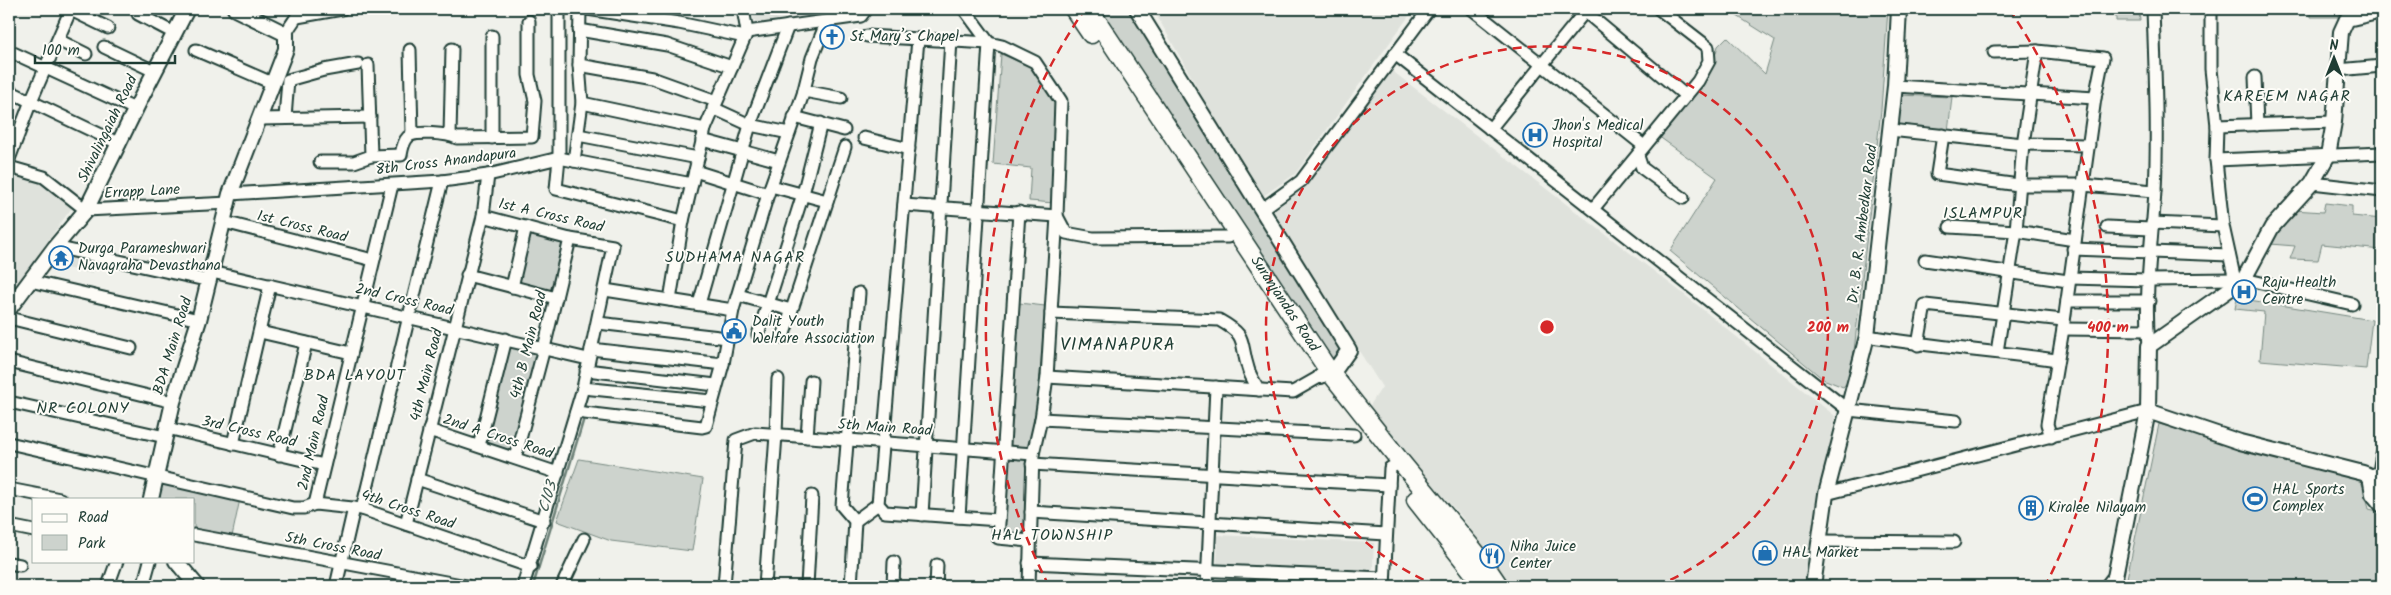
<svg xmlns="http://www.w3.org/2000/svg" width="2391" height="595" viewBox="0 0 2391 595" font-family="Kalam,sans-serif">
<rect width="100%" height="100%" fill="#f0f1eb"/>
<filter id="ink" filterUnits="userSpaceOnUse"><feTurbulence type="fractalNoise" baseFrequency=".02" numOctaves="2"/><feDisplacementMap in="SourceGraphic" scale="10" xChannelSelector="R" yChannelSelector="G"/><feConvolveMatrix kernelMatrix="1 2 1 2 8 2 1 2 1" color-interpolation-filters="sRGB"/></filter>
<g filter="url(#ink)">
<g fill="#dfe2dc">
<path d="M748 9H799L759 28Z"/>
<path d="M1153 9H1414L1295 174 1260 198Z"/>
<path d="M1391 70 1681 292 1835 416 1815 526 1808 586H1512L1461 516 1391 438 1369 407 1382 387 1271 213 1306 187Z"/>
<path d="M9 173 42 183 73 206 9 295Z"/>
<path d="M72 252 95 257 92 274 66 268Z"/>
<path d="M1218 535 1374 543 1372 586H1216Z"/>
</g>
<g fill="#cdd3cd" stroke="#768880">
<path d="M1099 9H1129L1342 349 1339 359 1327 357Z"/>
<path d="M1726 9H1888L1881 110 1851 378 1843 387 1823 379 1670 251 1717 178 1658 136 1709 75 1718 46 1727 37 1765 74 1775 40Z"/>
<path d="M2116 9H2139L2140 21H2116Z"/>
<path d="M2310 9H2337L2338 17H2310Z"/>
<path d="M1001 54 1031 67 1057 102 1054 203 1029 201 1031 168 993 164Z"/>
<path d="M1897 95 1952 97 1948 132 1893 125Z"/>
<path d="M2325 203 2352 206V216L2382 219V250L2322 244 2318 260 2290 259 2295 246 2270 244 2294 210 2323 212Z"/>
<path d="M528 234 563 243 550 295 515 286Z"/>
<path d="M2237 298 2372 320 2366 369 2260 360 2264 312 2235 309Z"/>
<path d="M1019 303 1045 306 1037 416 1028 448 1007 447Z"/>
<path d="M510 344 539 352 512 451 483 443Z"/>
<path d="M2159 424 2262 454 2359 478 2365 490 2369 509 2382 512V586H2121L2127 578Z"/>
<path d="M1006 457 1028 458 1026 538 1006 535 1000 522Z"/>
<path d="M579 459 703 479 692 551 611 541 557 521Z"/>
<path d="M160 482 240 499 231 541 194 533V499H156Z"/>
</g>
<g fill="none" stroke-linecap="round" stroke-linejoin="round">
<path stroke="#6c8077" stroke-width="2.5" d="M533 586 585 415"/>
<g stroke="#1f3d34" stroke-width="15">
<g id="minor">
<path d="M69 9 108 28"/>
<path d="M559 9V158L556 189 683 221"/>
<path d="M587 9 679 23 745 37"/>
<path d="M743 9 747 32"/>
<path d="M1472 9 1644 146"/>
<path d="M1582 9 1686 96"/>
<path d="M2211 9V69L2217 126 2216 160 2223 226 2236 285"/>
<path d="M138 14 174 33"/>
<path d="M297 17 342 9"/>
<path d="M579 30 667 45 732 67"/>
<path d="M286 34C290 24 297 19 300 9"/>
<path d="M492 36V138"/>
<path d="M867 36 989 43 1002 46 1035 62 1061 101 1057 216 1047 377 1041 419 1033 454 1029 586"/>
<path d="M918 39 878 504 885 512 999 520"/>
<path d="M58 40 86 54"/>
<path d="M104 47 154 71"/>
<path d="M196 50 272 83"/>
<path d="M410 50 412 134"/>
<path d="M9 51 135 109"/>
<path d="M1994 52 2037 51 2103 58 2095 98 2063 329 2047 424 2051 437"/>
<path d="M1395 54 1848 410 1956 421"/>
<path d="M368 65 371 156"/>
<path d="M579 65 652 78 716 101"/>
<path d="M2338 70 2382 66"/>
<path d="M2255 77 2257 125"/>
<path d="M1895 86 2095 98"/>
<path d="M9 91 120 144"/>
<path d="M804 91 841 98"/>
<path d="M582 103 705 129"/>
<path d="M713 108 750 125 789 133"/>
<path d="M794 117 844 130"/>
<path d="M285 118 288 80 324 70 358 64"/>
<path d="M260 119 370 117"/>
<path d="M2217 126 2334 122"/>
<path d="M1490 129 1587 9"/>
<path d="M1890 130 2023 144 2089 145"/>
<path d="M450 135 452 49"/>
<path d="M578 135 698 158"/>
<path d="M1943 135 1937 174 2019 185H2082L2155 191"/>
<path d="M864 138 909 149"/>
<path d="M702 140 779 161"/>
<path d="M1638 156 1642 168 1683 198"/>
<path d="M9 159 31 101 71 9"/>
<path d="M2216 160 2382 153"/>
<path d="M574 161 582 103 579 65 580 9"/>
<path d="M320 162H354L371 156 401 155C402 149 404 141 408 137 414 130 449 134 457 138L532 137 535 101 529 75V21"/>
<path d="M9 167 44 177 86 210 229 203"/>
<path d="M695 171 768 194"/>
<path d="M2312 183 2382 191"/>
<path d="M771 186 827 201"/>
<path d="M230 194 442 181 488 175 559 158 692 184"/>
<path d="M904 205 1057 216 1066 233 1093 238 1228 237"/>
<path d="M1593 209 1698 81 1709 61 1708 47 1659 9"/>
<path d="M1261 210 1301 181 1429 9"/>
<path d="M1019 212 998 538 1030 541"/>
<path d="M483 216 570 239 613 246 583 388 523 586"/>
<path d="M224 222 373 260"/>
<path d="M2152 223 2223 226"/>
<path d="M1950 227 2016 231 2075 240"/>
<path d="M2107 227 2151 229"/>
<path d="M55 247 210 281"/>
<path d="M2073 249 2229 255"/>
<path d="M1925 260 2068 281"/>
<path d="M212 272 588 359"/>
<path d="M467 275 556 298"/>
<path d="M2069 278 2149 280 2235 279"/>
<path d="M2244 279 2352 304"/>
<path d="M30 281 199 320"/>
<path d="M512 287 526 227"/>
<path d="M605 290 733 310"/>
<path d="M738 295 791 310"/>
<path d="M670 300 683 221 705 129 747 32 861 16 866 9"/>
<path d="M2067 301H2149"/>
<path d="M699 304 750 125 788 26"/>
<path d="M1051 313 1219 320C1249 337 1239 340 1248 368 1250 376 1255 383 1259 390"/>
<path d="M9 318 131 348"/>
<path d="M598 323 728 338"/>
<path d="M2063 329 2148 330"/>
<path d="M260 332 351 353"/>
<path d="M758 335 803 194 821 123"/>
<path d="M1867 336C1930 347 1994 351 2057 360"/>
<path d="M783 337 845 147"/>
<path d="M1918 345 1925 305 2063 320"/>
<path d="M2149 346C2144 294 2152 242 2155 191 2158 130 2155 69 2153 9"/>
<path d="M591 349 723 364"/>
<path d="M1997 352 2016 231 2023 144 2037 51"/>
<path d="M9 362 173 402"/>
<path d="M586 370 716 385"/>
<path d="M1047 377 1293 392 1321 376"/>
<path d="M583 388 711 401"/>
<path d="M9 402 165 437"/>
<path d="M576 412 702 427 706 426 723 364 733 310 768 194 803 94 812 58 827 21"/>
<path d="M1041 419 1354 435"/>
<path d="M167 428 324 465"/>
<path d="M429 430 558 473"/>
<path d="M807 437 811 381"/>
<path d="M9 443 293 508H304L315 504 362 509 531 567"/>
<path d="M233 444 270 285"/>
<path d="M479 446 506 339"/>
<path d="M279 455 306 343"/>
<path d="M515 458 544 348 570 239"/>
<path d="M1032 464 1389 485"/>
<path d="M2370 476 2379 472 2382 454"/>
<path d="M417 479 544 521"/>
<path d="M9 489 60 499"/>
<path d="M1826 494 2148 411"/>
<path d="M315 504 392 185"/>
<path d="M362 509 442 181"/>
<path d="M1031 512 1386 534"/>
<path d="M922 515 951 40"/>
<path d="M959 517 989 43 964 9"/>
<path d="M855 521 878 504"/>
<path d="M406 524 483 216 488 175"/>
<path d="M9 526 34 531"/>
<path d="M194 535 467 586"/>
<path d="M1819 541 1954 542"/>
<path d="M9 563 20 565"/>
<path d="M1029 563 1384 578"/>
<path d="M109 583 117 561"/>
<path d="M143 586 150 561"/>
<path d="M336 586 354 508"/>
<path d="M562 586 584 539"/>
<path d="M724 586 736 440 755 433 1033 454"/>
<path d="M765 586 776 435 778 379"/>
<path d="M807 586 812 496"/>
<path d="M851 586 855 521 842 506 859 293"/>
<path d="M893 586 894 562"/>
<path d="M936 586 937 565"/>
<path d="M1207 586 1216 387"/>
<path d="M1384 586 1390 468 1401 462"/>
</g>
</g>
<g stroke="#1f3d34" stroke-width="18">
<g id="tertiary">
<path d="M1137 9 1349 350 1337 367 1321 376"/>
<path d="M9 309 55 247 86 210 141 98 187 9"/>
<path d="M2148 411 2240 442 2363 473 2370 476 2373 494 2382 505"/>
<path d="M151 499 173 402 199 320 230 194 286 49V34L235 9"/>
<path d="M176 561 197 586"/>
<path d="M1813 586 1826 494 1867 336 1895 86 1899 9"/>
<path d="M2108 586 2115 577 2148 411 2149 346 2244 279 2272 227 2312 183 2328 155 2334 122 2341 32 2347 19 2382 11"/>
</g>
</g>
<g stroke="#1f3d34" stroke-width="21">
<g id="primary">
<path d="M1074 9 1091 34"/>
<path id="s1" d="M1089 9 1329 371 1401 462 1480 558 1499 586"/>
<path d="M1416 500 1484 586"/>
</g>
</g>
<use href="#minor" stroke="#fdfcf7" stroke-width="11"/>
<use href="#tertiary" stroke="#fdfcf7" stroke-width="14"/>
<use href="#primary" stroke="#fdfcf7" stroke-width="18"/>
</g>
</g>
<g fill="none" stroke="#d62828" stroke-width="2.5" stroke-dasharray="9 6">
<path d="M1437 586A281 281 0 1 1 1657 586"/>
<path d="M1049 586A561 561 0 0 1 1085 9M2009 9A561 561 0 0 1 2045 586"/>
</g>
<defs>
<g id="church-ring" transform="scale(1.25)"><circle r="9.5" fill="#fdfcf7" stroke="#1f6fb2" stroke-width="1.5"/><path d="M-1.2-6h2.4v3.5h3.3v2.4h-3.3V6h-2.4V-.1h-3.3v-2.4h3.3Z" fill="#1f6fb2"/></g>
<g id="hospital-ring" transform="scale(1.25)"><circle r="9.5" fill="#fdfcf7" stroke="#1f6fb2" stroke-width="1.5"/><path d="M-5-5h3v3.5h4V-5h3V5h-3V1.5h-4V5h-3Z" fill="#1f6fb2"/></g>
<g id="temple-ring" transform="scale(1.25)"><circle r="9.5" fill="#fdfcf7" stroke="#1f6fb2" stroke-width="1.5"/><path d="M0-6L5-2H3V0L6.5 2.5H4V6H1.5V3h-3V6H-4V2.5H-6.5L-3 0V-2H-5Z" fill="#1f6fb2"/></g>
<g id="civic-ring" transform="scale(1.25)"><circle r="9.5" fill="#fdfcf7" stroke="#1f6fb2" stroke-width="1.5"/><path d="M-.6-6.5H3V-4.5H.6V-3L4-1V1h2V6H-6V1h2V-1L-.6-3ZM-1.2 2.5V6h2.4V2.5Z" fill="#1f6fb2"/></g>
<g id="stadium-ring" transform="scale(1.25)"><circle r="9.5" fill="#fdfcf7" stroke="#1f6fb2" stroke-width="1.5"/><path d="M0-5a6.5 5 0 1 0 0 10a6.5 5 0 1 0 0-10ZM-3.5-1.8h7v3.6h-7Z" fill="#1f6fb2"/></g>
<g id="building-ring" transform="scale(1.25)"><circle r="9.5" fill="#fdfcf7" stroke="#1f6fb2" stroke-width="1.5"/><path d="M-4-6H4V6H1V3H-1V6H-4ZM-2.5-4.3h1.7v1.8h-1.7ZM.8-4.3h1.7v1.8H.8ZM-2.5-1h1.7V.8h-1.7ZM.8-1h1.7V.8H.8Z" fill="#1f6fb2"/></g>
<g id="shop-ring" transform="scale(1.25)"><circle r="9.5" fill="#fdfcf7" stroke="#1f6fb2" stroke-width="1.5"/><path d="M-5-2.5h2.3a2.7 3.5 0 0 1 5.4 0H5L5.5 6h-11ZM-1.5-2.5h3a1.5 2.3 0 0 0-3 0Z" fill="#1f6fb2"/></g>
<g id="restaurant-ring" transform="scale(1.25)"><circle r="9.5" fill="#fdfcf7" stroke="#1f6fb2" stroke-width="1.5"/><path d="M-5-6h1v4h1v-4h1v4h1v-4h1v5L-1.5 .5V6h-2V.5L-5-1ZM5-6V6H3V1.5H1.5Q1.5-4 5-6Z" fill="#1f6fb2"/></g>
</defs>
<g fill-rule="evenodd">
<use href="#church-ring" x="832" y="37"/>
<use href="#hospital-ring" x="1535" y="135"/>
<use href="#temple-ring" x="61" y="258"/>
<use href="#hospital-ring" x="2244" y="292"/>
<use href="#civic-ring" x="734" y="331"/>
<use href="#stadium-ring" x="2255" y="499"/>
<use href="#building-ring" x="2031" y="508"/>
<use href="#shop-ring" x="1765" y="553"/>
<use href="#restaurant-ring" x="1492" y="556"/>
</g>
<g text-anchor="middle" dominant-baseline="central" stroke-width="4" stroke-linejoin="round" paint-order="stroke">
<g font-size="15" fill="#1f3d34" stroke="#fdfcf7" text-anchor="start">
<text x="850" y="37">St Mary’s Chapel</text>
<text x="1552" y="126">Jhon's Medical<tspan x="1552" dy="17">Hospital</tspan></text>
<text x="78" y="249">Durga Parameshwari<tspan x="78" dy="17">Navagraha Devasthana</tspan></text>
<text x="2262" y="283">Raju Health<tspan x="2262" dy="17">Centre</tspan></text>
<text x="752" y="322">Dalit Youth<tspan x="752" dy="17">Welfare Association</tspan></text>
<text x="2272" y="490">HAL Sports<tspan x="2272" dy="17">Complex</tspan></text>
<text x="2048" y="508">Kiralee Nilayam</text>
<text x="1510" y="547">Niha Juice<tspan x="1510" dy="17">Center</tspan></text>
<text x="1782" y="553">HAL Market</text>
</g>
<g font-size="15" fill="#1f3d34" stroke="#fdfcf7">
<text transform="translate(108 129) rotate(-64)">Shivalingaiah Road</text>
<text transform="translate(446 162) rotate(-7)">8th Cross Anandapura</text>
<text transform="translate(142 192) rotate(-3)">Errapp Lane</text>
<text transform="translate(551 216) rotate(13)">1st A Cross Road</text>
<text transform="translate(1863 224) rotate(-83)">Dr. B. R. Ambedkar Road</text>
<text transform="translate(302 227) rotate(14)">1st Cross Road</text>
<text transform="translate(404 300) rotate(13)">2nd Cross Road</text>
<text stroke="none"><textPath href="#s1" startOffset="354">Suranjandas Road</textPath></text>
<text transform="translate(529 345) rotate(-76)">4th B Main Road</text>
<text transform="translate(173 346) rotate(-73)">BDA Main Road</text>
<text transform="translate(427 375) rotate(-76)">4th Main Road</text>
<text transform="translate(885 428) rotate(4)">5th Main Road</text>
<text transform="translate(249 432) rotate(13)">3rd Cross Road</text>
<text transform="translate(498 437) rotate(18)">2nd A Cross Road</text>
<text transform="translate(314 443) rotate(-77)">2nd Main Road</text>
<text transform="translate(408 510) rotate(18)">4th Cross Road</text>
<text transform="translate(333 547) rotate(11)">5th Cross Road</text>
</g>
<g font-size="16" letter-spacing="1" fill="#1f3d34" stroke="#fdfcf7">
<text x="2287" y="96">KAREEM NAGAR</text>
<text x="1983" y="213">ISLAMPUR</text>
<text x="735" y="257">SUDHAMA NAGAR</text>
<text x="355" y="375">BDA LAYOUT</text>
<text x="83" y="408">NR COLONY</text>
<text x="1052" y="535">HAL TOWNSHIP</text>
</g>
<g font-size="16" font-style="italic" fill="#455e56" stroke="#fdfcf7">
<text transform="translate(548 497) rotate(-73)">C103</text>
</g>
<g font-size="18" letter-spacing="1" fill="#1f3d34" stroke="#fdfcf7">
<text x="1118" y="345">VIMANAPURA</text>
</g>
</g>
<circle cx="1547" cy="327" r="8" fill="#d62828" stroke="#fdfcf7" stroke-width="2.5"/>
<g font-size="15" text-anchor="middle" font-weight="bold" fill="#d62828" stroke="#fdfcf7" stroke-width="4" stroke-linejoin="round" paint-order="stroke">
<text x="1828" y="332">200 m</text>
<text x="2108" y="332">400 m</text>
</g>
<rect width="2391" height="595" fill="none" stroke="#fdfcf7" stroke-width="30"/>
<rect x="15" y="15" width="2361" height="565" fill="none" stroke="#1f3d34" stroke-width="2" filter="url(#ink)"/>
<rect x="32" y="498" width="162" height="65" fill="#fdfcf7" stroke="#a4b0a9"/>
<rect x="42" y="514" width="25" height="8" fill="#fdfcf7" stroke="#a4b0a9"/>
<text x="78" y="522" font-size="15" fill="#1f3d34">Road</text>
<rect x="42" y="535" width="25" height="15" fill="#cdd3cd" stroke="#a4b0a9"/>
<text x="78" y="548" font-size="15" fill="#1f3d34">Park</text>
<g transform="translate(2334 58)" stroke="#fdfcf7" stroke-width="4" paint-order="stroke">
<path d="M0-4L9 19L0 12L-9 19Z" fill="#1f3d34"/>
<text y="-8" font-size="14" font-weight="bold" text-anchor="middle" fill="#1f3d34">N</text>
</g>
<path d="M35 55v8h140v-8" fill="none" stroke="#1f3d34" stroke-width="2.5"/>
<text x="42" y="55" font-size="15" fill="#1f3d34" stroke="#fdfcf7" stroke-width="4" paint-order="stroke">100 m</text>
</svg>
